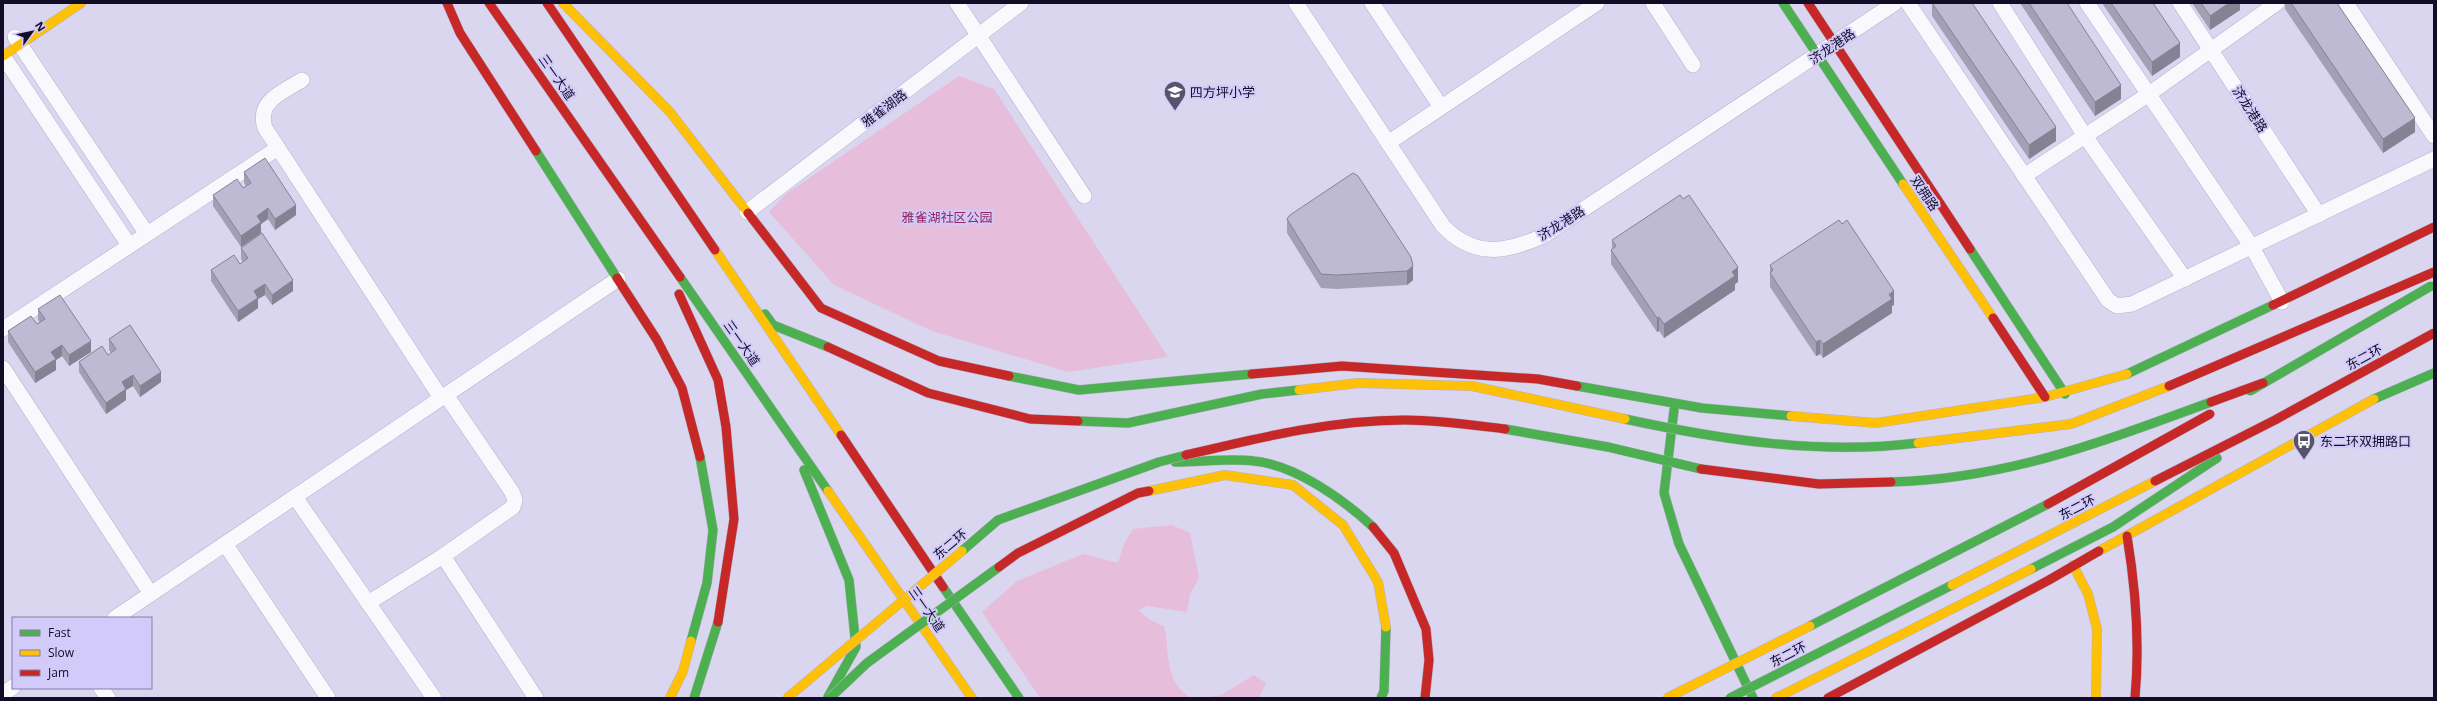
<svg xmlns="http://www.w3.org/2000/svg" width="2437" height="701" viewBox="0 0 2437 701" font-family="'Open Sans','Noto Sans SC',sans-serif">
<rect width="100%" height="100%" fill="#dad6f0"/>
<g fill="#e6bdda">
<path d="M959 76 994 89 1168 357 1068 372 932 331 834 285 769 212 786 194Z"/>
<path d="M1172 525 1190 533 1199 578 1190 594 1187 612 1148 606 1138 610 1150 620 1164 626C1170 652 1164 684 1192 698H1040L982 612 1017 581 1083 554 1118 563 1124 544 1133 529Z"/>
<path d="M1254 675 1266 683 1259 698H1201L1221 695Z"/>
</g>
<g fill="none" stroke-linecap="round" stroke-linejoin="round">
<g stroke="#b5b1cb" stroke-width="16">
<g id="street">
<path d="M957 3 1084 196"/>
<path d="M1296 3 1443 226C1474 258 1505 253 1543 236L1895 3"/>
<path d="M1372 3 1441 107"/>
<path d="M1653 3 1693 65"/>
<path d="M1908 3 2108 300 2117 306 2132 304 2434 159"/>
<path d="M2000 3 2085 136 2185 279"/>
<path d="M2087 3 2252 247 2282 302"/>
<path d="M2180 3 2319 215"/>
<path d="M2346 3 2434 136"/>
<path d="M15 37 147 234"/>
<path d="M3 56 129 245"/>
<path d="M302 80C283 92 256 101 265 128L441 398"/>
<path d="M1388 143 1597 3"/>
<path d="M2024 176 2149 94 2277 3"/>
<path d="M747 212 1021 3"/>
<path d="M3 329 278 148"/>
<path d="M3 368 151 594"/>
<path d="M295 497 434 698"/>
<path d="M225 544 328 698"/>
<path d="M443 556 536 698"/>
<path d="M368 603 443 556 513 507 515 500 512 492 446 395"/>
<path d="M115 618 618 279"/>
<path d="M101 688 108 698"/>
<path d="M3 694 13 687"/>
</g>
</g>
<g stroke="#b5b1cb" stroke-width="10">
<g id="fast">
<path d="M1783 3 1903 184"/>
<path d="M536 151 617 278"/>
<path d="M1970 249 2065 394"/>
<path d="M680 277 828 491"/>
<path d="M765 314 773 325 828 347"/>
<path d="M2127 374 2273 305"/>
<path d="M1009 376 1079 390 1252 374"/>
<path d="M1577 386 1702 408 1791 416"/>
<path d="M2374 399 2434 373"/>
<path d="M1674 410 1664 493 1679 544 1753 698"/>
<path d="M1175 462C1201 462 1229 458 1254 461 1295 465 1343 499 1373 527"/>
<path d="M804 470 849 580 856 647 828 697"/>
<path d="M2031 569 2113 527 2217 458"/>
<path d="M943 587 1019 698"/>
<path d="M691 641 707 583 713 530 700 457"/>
<path d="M694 698 718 622"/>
</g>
</g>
<g stroke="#b5b1cb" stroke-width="10">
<g id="slow">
<path d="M563 3 670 112 748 213"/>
<path d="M3 56 81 3"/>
<path d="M1903 184 1993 318"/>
<path d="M715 250 841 435"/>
<path d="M1791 416 1876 423 2045 397 2127 374"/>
<path d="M828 491 972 698"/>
<path d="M2099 551 2374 399"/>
<path d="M2073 565 2088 594 2097 629 2096 698"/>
<path d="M670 698 683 671 691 641"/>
<path d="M1776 698 2031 569"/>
</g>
</g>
<g stroke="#b5b1cb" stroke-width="10">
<g id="jam">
<path d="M447 3 460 33 536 151"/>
<path d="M489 3 680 277"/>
<path d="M547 3 715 250"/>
<path d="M1808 3 1970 249"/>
<path d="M748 213 821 308 939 361 1009 376"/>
<path d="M617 278 657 340 682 388 700 457"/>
<path d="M679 294 718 380 726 427 734 519 718 622"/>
<path d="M2273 305 2434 227"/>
<path d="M1993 318 2045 397"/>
<path d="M1252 374 1342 366 1538 379 1577 386"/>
<path d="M841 435 943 587"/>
<path d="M1373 527 1394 553 1426 629 1429 660 1425 698"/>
<path d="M2127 536C2136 590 2140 643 2135 698"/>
<path d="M1828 698 2049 580 2099 551"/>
</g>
</g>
<use href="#street" stroke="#f9f9fd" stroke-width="15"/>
<use href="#fast" stroke="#4caf50" stroke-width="9"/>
<use href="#slow" stroke="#ffc107" stroke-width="9"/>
<use href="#jam" stroke="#c62828" stroke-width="9"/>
<g stroke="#b5b1cb" stroke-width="10" stroke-linecap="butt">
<g id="fast-bridge">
<path d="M2250 391 2431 286"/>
<path d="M1625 419C1722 440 1819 455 1918 443"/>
<path d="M1078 421 1128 423 1262 394 1299 390"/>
<path d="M1505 429 1608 447 1701 469"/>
<path d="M1891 482C2008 479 2104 441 2211 402"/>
<path d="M962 551 998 520 1159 462 1186 455"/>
<path d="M1810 626 2048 504"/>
<path d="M830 698 867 663 999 567"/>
<path d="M1381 698 1384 691 1386 627"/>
<path d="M1730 698 1952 585"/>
</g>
</g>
<g stroke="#b5b1cb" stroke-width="10" stroke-linecap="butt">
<g id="slow-bridge">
<path d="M1299 390 1358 383 1472 386 1625 419"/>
<path d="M1918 443 2071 424 2169 386"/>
<path d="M1149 491 1225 475 1293 485 1343 525 1378 582 1386 627"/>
<path d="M1952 585 2155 481"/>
<path d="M787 698 962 551"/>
<path d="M1667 698 1810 626"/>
</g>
</g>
<g stroke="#b5b1cb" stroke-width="10" stroke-linecap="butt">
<g id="jam-bridge">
<path d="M828 347 928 393 1030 419 1078 421"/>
<path d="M2169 386 2434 272"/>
<path d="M2211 402 2263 383"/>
<path d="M1186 455C1258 438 1330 420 1405 420 1438 420 1472 425 1505 429"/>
<path d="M1701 469 1819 484 1891 482"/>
<path d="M2155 481 2275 420 2434 333"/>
<path d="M2048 504 2210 414"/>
<path d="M999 567 1018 553 1138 493 1149 491"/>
</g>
</g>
<use href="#fast-bridge" stroke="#4caf50" stroke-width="9"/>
<use href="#slow-bridge" stroke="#ffc107" stroke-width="9"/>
<use href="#jam-bridge" stroke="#c62828" stroke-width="9"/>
</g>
<g fill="#a3a0b6">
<path d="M1932 3H1972L2056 141 2029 159 1932 16Z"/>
<path d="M2020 3H2067L2121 99 2095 116Z"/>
<path d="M2102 3H2153L2180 57 2152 76Z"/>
<path d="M2192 3H2240V10L2210 30Z"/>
<path d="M2285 3H2337L2415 132 2383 153 2285 9Z"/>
<path d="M244 172 296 215 275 230 268 219 261 224V233L241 247 213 206V195L243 188 246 186 244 183Z"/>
<path d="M1353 173 1413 280 1407 285 1337 289 1321 288 1287 233V219Z"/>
<path d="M1612 240 1738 282 1735 284V290L1664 338 1659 331 1657 332 1611 264V250L1612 249Z"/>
<path d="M241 248 293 291 272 305 265 295 258 299V308L238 322 211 281V270L240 264 243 262 241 259Z"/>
<path d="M1770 265 1894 305 1892 306V313L1823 358 1820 354 1816 356 1770 287Z"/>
<path d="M38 309 91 352 69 366 62 356 56 360V370L35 383 8 342V331L37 324 40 322 38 320Z"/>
<path d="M109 339 161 382 140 397 133 386 126 390V400L106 414 79 372V362L108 355 111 353 109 350Z"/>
</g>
<g fill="#858294">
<path d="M2229 3H2240V10L2210 30V16Z"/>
<path d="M2180 43V57L2152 76V62Z"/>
<path d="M2121 85V99L2095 116V102Z"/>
<path d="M2415 118V132L2383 153V139Z"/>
<path d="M2056 127V141L2029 159V145Z"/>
<path d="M296 205V215L275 230V219Z"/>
<path d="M268 208V219L261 224V233L241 247V236L257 216Z"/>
<path d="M1413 266V280L1407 285V271Z"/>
<path d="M1738 267V282L1735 284V290L1664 338V324Z"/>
<path d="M293 280V291L272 305V295Z"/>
<path d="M265 284V295L258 299V308L238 322V311L254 291Z"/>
<path d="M1894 291V305L1892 306V313L1823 358V344Z"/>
<path d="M1659 317V331L1657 332V318Z"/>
<path d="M1820 340V354L1816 356V342Z"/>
<path d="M91 341V352L69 366V355Z"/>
<path d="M62 345V356L56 360V370L35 383V372L51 352Z"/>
<path d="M161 372V382L140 397V386Z"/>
<path d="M133 375V386L126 390V400L106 414V403L122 382Z"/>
</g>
<g fill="#bebad4" stroke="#858294">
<path d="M1932 3H1972L2056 127 2029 145Z"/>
<path d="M2029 3H2067L2121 85 2095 102Z"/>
<path d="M2111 3H2153L2180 43 2152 62Z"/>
<path d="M2201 3H2229L2210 16Z"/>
<path d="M2291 3H2337L2415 118 2383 139Z"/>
<path d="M265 158 296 205 275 219 268 208 257 216 261 222 241 236 213 195 237 179 243 188 251 183 244 172Z"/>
<path d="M1353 173 1358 176 1411 257 1413 266 1407 271 1337 275 1321 274 1287 219 1290 215Z"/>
<path d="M1680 195 1683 199 1689 195 1738 267 1732 272 1735 276 1664 324 1659 317 1657 318 1611 250 1616 246 1612 240Z"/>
<path d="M1839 220 1842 224 1847 220 1894 291 1889 294 1892 299 1823 344 1820 340 1816 342 1770 273 1773 270 1770 265Z"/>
<path d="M262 233 293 280 272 295 265 284 254 291 258 298 238 311 211 270 234 255 240 264 248 258 241 248Z"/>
<path d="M60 295 91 341 69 355 62 345 51 352 56 359 35 372 8 331 31 316 37 324 45 319 38 309Z"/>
<path d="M130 325 161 372 140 386 133 375 122 382 126 389 106 403 79 362 102 346 108 355 116 349 109 339Z"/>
</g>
<defs>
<g id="school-pin" transform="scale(1.15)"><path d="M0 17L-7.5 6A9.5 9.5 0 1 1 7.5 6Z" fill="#58536d" stroke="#d2cbfa"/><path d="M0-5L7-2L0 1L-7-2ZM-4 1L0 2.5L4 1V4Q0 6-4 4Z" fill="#fff"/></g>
<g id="bus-pin" transform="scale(1.15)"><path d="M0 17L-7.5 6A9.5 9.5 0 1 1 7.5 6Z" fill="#58536d" stroke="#d2cbfa"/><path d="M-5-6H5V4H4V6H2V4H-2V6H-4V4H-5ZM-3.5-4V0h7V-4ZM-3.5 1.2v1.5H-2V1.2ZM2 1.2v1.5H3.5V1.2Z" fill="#fff"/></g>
</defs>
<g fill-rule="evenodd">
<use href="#school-pin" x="1175" y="92"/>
<use href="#bus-pin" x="2304" y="441"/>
</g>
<g text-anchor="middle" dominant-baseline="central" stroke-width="4" stroke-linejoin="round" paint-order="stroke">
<g font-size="13" fill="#120c27" stroke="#d2cbfa">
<text transform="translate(1832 46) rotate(-34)">济龙港路</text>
<text transform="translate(557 77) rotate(55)">三一大道</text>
<text transform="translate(884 108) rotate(-37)">雅雀湖路</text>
<text transform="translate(2250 109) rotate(57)">济龙港路</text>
<text transform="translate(1925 193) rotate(56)">双拥路</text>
<text transform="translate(1561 223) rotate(-32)">济龙港路</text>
<text transform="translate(742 343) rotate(55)">三一大道</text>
<text transform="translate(2364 357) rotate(-28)">东二环</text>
<text transform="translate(2077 507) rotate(-27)">东二环</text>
<text transform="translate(950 544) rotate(-40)">东二环</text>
<text transform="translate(927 609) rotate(55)">三一大道</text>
<text transform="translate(1788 654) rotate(-27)">东二环</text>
</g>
<g font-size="13" fill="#120c27" stroke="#d2cbfa" text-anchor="start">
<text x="1190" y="92">四方坪小学</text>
<text x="2320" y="441">东二环双拥路口</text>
</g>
<g font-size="13" fill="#922761" stroke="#d2cbfa">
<text x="947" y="217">雅雀湖社区公园</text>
</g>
</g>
<rect width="2437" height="701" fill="none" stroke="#120c27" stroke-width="8"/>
<rect x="12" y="617" width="140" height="72" fill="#d2cbfa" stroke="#857fa6"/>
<rect x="20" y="630" width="20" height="6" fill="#4caf50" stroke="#857fa6"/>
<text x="48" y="637" font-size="12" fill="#120c27">Fast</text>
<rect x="20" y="650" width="20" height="6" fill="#ffc107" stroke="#857fa6"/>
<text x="48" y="657" font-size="12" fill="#120c27">Slow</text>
<rect x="20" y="670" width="20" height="6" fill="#c62828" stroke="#857fa6"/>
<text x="48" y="677" font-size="12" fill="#120c27">Jam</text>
<g transform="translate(32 32) rotate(57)" stroke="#d2cbfa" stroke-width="3" paint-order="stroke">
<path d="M0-3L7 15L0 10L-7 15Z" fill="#120c27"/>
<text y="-6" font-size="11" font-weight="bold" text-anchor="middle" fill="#120c27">N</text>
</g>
</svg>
